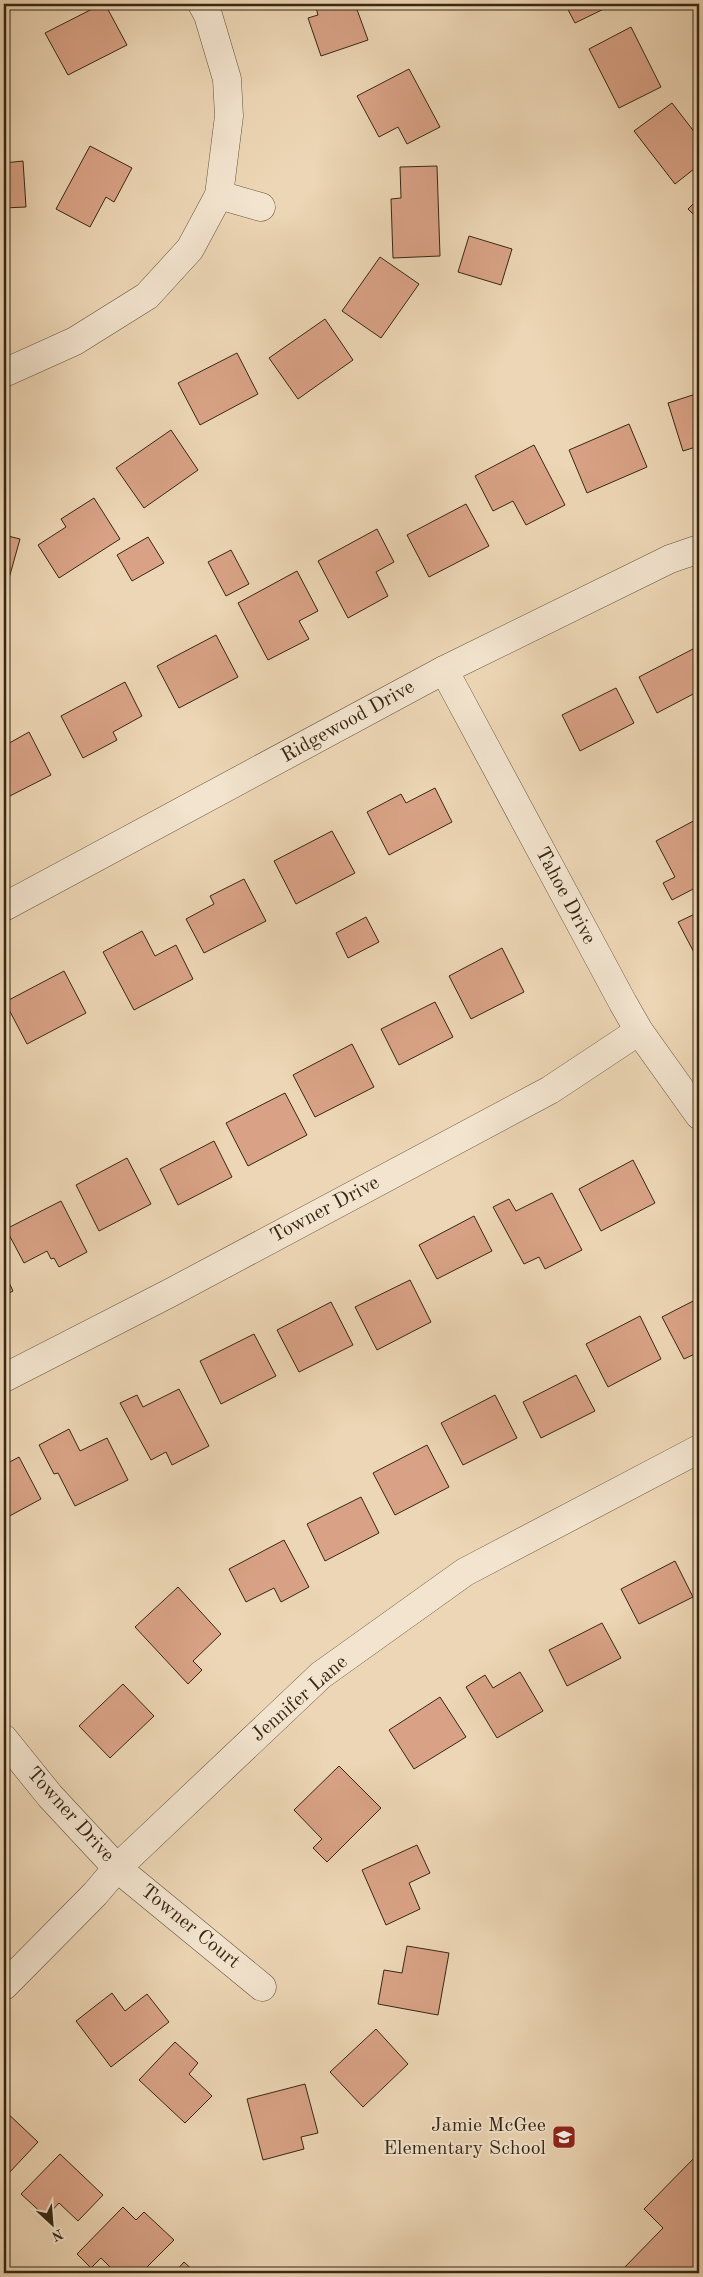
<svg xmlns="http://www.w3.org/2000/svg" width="703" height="2277" viewBox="0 0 703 2277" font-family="'Old Standard TT',serif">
<rect width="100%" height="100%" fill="#edd6b5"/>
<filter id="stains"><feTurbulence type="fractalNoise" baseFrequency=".004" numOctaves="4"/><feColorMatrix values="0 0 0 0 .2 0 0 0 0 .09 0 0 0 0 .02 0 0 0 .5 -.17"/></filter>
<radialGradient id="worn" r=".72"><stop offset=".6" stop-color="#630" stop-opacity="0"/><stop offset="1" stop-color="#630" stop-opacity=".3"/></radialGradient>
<g fill="#d9a286" stroke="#372713">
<path d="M102 4H105L127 45 68 75 45 33Z"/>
<path d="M315 4H355L368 40 321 56 308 18 318 15Z"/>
<path d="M565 4H614L575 23Z"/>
<path d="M631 27 661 87 619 108 589 49Z"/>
<path d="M409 69 440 127 407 144 398 127 379 137 357 96Z"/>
<path d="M672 103 699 138V165L675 184 634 131Z"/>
<path d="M90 146 132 168 114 202 106 197 90 227 56 209Z"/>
<path d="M23 161 26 207 4 208V229V163Z"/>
<path d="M437 166 440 256 393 258 391 199 401 198 400 167Z"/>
<path d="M699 198V220L688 209Z"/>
<path d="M469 236 512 249 501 285 458 272Z"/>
<path d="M380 257 419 284 381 338 342 311Z"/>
<path d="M325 319 353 360 298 399 269 358Z"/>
<path d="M237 353 258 394 200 425 178 383Z"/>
<path d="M699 393V446L683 451 668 403Z"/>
<path d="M629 424 647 467 587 493 569 450Z"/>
<path d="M171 430 198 470 144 508 116 468Z"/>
<path d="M534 445 565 505 526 525 513 501 493 511 475 476Z"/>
<path d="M94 498 120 539 59 578 38 545 66 527 61 519Z"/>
<path d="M466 504 489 546 429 577 407 535Z"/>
<path d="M377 529 394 562 376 572 388 596 348 618 318 561Z"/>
<path d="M4 535 20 539 6 589H4Z"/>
<path d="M148 537 164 563 132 581 117 555Z"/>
<path d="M231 550 249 584 226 596 208 562Z"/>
<path d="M297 571 318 611 299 621 309 639 268 660 238 603Z"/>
<path d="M216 635 238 677 179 708 157 666Z"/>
<path d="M693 649 699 662V691L657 713 639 677Z"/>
<path d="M125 682 142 716 113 732 117 740 83 758 61 716Z"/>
<path d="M616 688 634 723 580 751 562 715Z"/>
<path d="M29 732 51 775 4 799V746Z"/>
<path d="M435 788 452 822 389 855 367 812 401 794 406 803Z"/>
<path d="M699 818V886L672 900 663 883 675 877 656 841Z"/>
<path d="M332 831 355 873 296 904 274 861Z"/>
<path d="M244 879 266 921 204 953 186 919 214 904 210 896Z"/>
<path d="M699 912V962L678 922Z"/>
<path d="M366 917 379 942 348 958 336 933Z"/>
<path d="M142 931 155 956 176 945 193 979 134 1010 103 952Z"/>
<path d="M502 948 524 992 471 1019 449 976Z"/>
<path d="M64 971 86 1013 27 1044 5 1002Z"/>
<path d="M435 1002 453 1037 399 1065 381 1029Z"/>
<path d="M352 1044 374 1087 315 1117 293 1075Z"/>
<path d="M285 1093 307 1135 248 1166 226 1123Z"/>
<path d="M214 1141 232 1177 178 1205 160 1169Z"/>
<path d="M127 1158 151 1204 99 1231 76 1185Z"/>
<path d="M633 1160 655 1203 601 1231 579 1189Z"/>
<path d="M552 1193 582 1250 545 1269 539 1257 524 1264 493 1207 509 1199 516 1211Z"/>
<path d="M61 1201 87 1252 59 1267 54 1258 51 1259 47 1251 24 1263 6 1229Z"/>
<path d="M474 1216 492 1251 437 1279 419 1245Z"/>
<path d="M4 1272 13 1291 4 1296Z"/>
<path d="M410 1280 431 1322 377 1350 355 1307Z"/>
<path d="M699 1298V1352L684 1359 662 1317Z"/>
<path d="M331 1302 353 1345 299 1372 277 1330Z"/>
<path d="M640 1316 661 1359 608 1387 586 1344Z"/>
<path d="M254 1334 276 1376 221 1404 200 1361Z"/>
<path d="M576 1375 595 1411 541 1438 523 1402Z"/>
<path d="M179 1389 209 1446 172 1465 166 1452 151 1460 120 1403 137 1395 143 1407Z"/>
<path d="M495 1395 517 1438 463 1465 441 1423Z"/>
<path d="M69 1429 80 1451 107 1438 128 1480 75 1506 58 1473 54 1474 39 1445Z"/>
<path d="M427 1445 449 1487 395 1515 373 1473Z"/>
<path d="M19 1457 41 1499 4 1519V1465Z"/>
<path d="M361 1497 379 1533 325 1561 307 1524Z"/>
<path d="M284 1540 309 1587 281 1602 274 1588 246 1602 229 1569Z"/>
<path d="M675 1561 693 1597 639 1624 621 1589Z"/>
<path d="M178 1587 221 1634 193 1661 202 1670 188 1684 135 1627Z"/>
<path d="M602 1623 621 1658 567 1686 549 1650Z"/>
<path d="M520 1672 543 1711 497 1738 466 1687 485 1675 493 1688Z"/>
<path d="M123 1684 154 1716 110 1758 79 1726Z"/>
<path d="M440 1697 466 1737 414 1769 389 1730Z"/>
<path d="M339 1766 381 1808 327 1862 313 1848 322 1839 294 1810Z"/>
<path d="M417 1845 430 1873 409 1883 420 1909 386 1925 362 1870Z"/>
<path d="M407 1946 449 1953 438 2015 378 2004 384 1970 402 1973Z"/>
<path d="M112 1993 125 2011 147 1994 169 2022 111 2067 76 2021Z"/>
<path d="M376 2029 408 2064 363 2107 330 2072Z"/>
<path d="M175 2042 198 2063 189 2074 212 2096 185 2123 139 2080Z"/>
<path d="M305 2084 318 2133 301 2137 304 2149 263 2160 247 2099Z"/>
<path d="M4 2110 38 2142 8 2174 4 2170Z"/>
<path d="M699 2153V2273H619L663 2228 644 2209Z"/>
<path d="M60 2154 103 2195 78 2221 59 2203 46 2217 21 2194Z"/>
<path d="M123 2207 136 2220 144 2212 174 2240 141 2273H116L101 2258 91 2268 77 2254Z"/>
<path d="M184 2262 196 2273H174Z"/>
</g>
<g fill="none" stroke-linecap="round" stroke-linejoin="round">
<g stroke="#64533c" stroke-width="29">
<g id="minor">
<path d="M219 195 261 207"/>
<path d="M4 373 75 341 147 296 190 249 219 195 229 116 227 79 208 15 202 4"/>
<path d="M444 670 623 1003 639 1031 699 1115"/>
<path d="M4 907 444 670 670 559 699 549"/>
<path d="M4 1378 168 1294 550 1090 639 1031"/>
<path d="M4 1739 50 1796 117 1868 262 1987"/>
<path d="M4 1986 95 1894 117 1868 321 1675 465 1572 699 1449"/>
</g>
</g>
<use href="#minor" stroke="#f3e4cf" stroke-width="28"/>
</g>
<defs>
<g id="school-square" transform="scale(1.25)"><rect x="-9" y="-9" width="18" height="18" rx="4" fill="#8f2418" stroke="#f3e4cf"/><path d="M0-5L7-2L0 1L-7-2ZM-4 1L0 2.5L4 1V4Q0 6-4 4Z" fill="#fff"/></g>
</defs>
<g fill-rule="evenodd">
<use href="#school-square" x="564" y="2137"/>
</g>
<g text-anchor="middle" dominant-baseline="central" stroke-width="4" stroke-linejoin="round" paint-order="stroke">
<g font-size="20" fill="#372713" stroke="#f3e4cf">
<text transform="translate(348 722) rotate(-29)">Ridgewood Drive</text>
<text transform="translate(565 896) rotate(62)">Tahoe Drive</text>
<text transform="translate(325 1210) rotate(-28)">Towner Drive</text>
<text transform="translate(300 1699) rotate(-41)">Jennifer Lane</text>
<text transform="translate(70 1815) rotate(48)">Towner Drive</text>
<text transform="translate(190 1927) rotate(39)">Towner Court</text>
</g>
<g font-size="20" fill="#372713" stroke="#f3e4cf" text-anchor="end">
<text x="546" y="2126">Jamie McGee<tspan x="546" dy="23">Elementary School</tspan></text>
</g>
</g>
<rect width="703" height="2277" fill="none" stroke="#edd6b5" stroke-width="20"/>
<rect x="5" y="5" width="693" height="2267" fill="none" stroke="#372713" stroke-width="2.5"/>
<rect x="10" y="10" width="683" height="2257" fill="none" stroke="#372713"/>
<g transform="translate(52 2224) rotate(154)" stroke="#f3e4cf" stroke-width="4" paint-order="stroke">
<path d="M0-4L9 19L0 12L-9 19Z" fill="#372713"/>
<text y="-8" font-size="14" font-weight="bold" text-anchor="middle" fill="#372713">N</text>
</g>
<rect width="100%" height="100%" filter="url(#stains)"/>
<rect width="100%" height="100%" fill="url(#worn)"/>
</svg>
